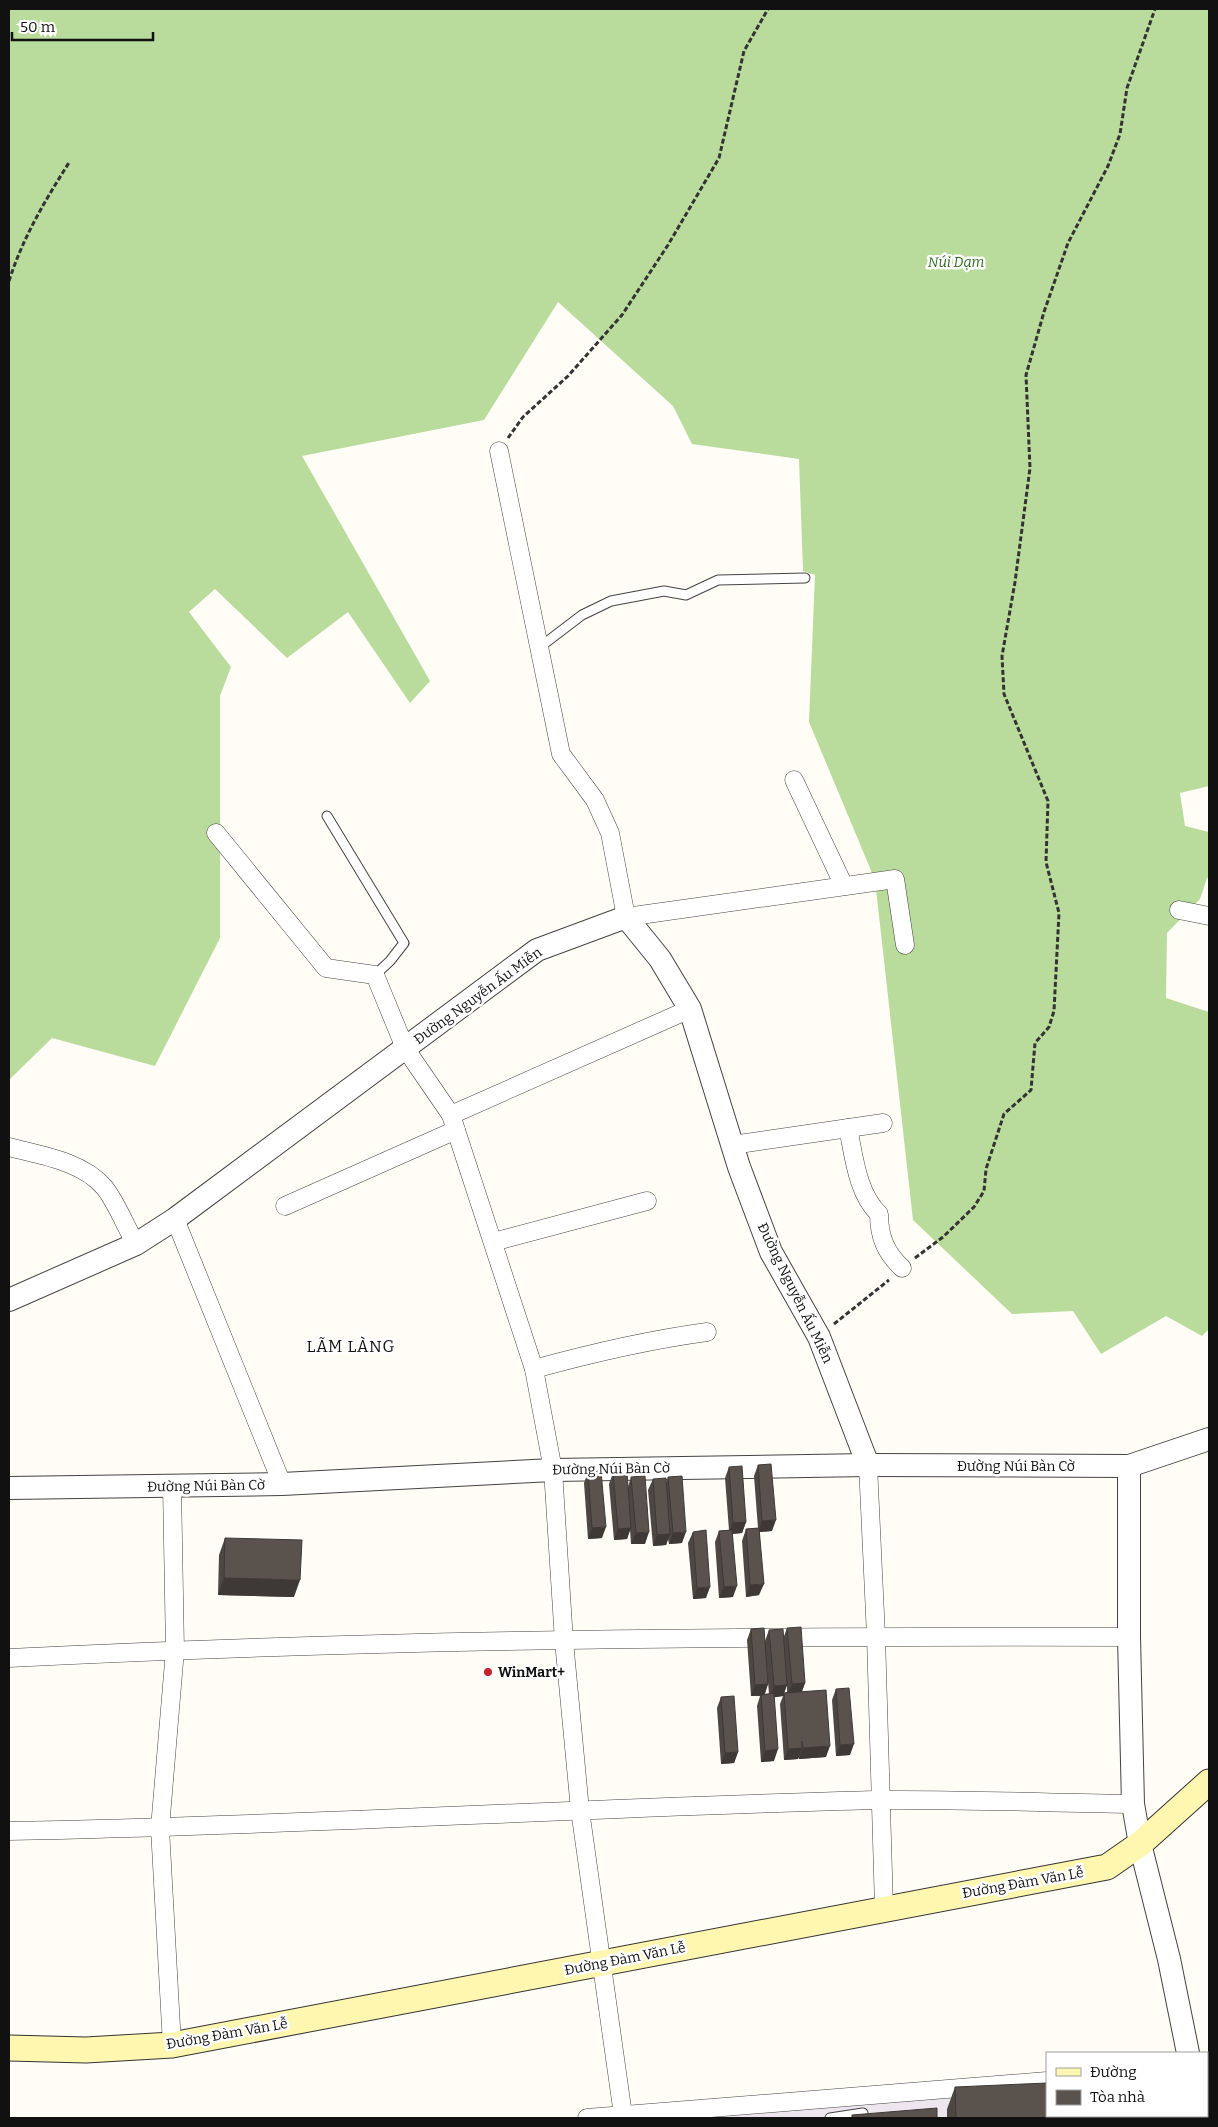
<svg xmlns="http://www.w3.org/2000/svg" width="1218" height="2127" viewBox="0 0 1218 2127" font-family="Bitter,serif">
<rect width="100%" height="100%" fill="#fffdf5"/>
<path fill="#eee6ef" d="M1207 2078H1209V2118H671L1047 2091V2116H1207Z"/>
<path fill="#b9dc9c" d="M9 9H1209V786L1180 793 1185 826 1209 832V878H1207L1200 899 1167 933 1166 998 1209 1012V1329L1202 1336 1166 1316 1101 1354 1073 1311 1012 1314 913 1220 875 880 809 722 815 575 803 571 799 459 692 444 673 406 558 302 484 420 302 456 430 681 410 703 348 612 287 658 215 589 189 612 231 667 220 696V938L155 1066 52 1038 9 1080Z"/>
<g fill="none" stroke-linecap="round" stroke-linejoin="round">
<g stroke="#444" stroke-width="11">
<g id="service">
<path d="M540 647 582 615 611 601 664 591 686 595 718 580 805 578"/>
<path d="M327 816 404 943 390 961 375 975"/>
<path d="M830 2118 863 2113"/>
</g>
</g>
<g stroke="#444" stroke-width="19">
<g id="minor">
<path d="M499 451 561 754 595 800 610 833 626 917 895 879 905 945"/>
<path d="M794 780 844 886"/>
<path d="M216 833 326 968 375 975 405 1048 451 1115 534 1369 553 1470 564 1641 580 1810 623 2115"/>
<path d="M1179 910 1209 916"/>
<path d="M451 1115 690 1009"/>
<path d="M848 1128C854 1156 857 1193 879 1214 879 1237 886 1253 902 1268"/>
<path d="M732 1145 883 1123"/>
<path d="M9 1147C39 1155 82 1161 104 1187 117 1203 125 1226 136 1244"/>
<path d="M285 1206 456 1130"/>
<path d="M175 1219 282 1484"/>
<path d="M493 1242 647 1201"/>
<path d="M534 1369C592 1353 648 1340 707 1332"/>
<path d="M868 1465 876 1636 884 1908"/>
<path d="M9 1658C382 1639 756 1636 1129 1637"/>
<path d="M9 1831C299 1826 588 1807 878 1800 963 1799 1048 1803 1133 1804"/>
<path d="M172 2045 160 1828 175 1650 172 1486"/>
<path d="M587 2118 1047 2081"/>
</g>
</g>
<g stroke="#444" stroke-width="24">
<g id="tertiary">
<path d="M9 1300 136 1244 175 1219 537 950 626 917 660 959 690 1009 739 1167 771 1252 819 1337 868 1465"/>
<path d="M1129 1466V1637L1133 1804 1140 1844 1169 1959 1188 2053"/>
<path d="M9 1488 282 1484 553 1470 868 1465 1129 1466 1209 1439"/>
<path d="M1195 2116V2118"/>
</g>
</g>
<g stroke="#333" stroke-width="27">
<path id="secondary" d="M9 2048 86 2050 172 2045 1107 1867 1140 1844 1209 1782"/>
</g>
<g stroke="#333" stroke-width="3" stroke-dasharray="5 2.5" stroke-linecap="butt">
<path d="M9 281C23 237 46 199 70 161"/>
<path d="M508 438 523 417 568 376 622 315 668 245 719 158 744 51 768 9"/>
<path d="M915 1258 943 1237 974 1207 984 1191 986 1169 1004 1114 1031 1090 1035 1043 1049 1027 1054 1011 1059 913 1046 862 1048 801 1004 694 1002 656 1015 582 1030 468 1026 375 1044 312 1068 243 1108 166 1120 134 1127 88 1155 9"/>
<path d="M834 1324 889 1280"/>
</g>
<use href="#service" stroke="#fff" stroke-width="9"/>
<use href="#minor" stroke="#fff" stroke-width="18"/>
<use href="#tertiary" stroke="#fff" stroke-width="22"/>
<use href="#secondary" stroke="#fff6b0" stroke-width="25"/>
</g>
<g fill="#4d4742" fill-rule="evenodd">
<path d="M758 1465 772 1531 760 1532 759 1595 746 1597 742 1541 746 1529 758 1528 754 1476Z"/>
<path d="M729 1467 746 1522 742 1533 733 1534V1597L719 1598 715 1542 719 1531 729 1530 725 1478Z"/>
<path d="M588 1472 602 1538 588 1539 584 1483Z"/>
<path d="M613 1473 628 1487 631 1477 645 1544H631L630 1529 627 1539 614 1540 609 1484Z"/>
<path d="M668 1477 682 1543 669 1544 668 1539 666 1545 653 1546 648 1490 653 1479 666 1483Z"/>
<path d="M693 1532 706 1598 693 1599 688 1543Z"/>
<path d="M225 1538 294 1597 218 1595 219 1555Z"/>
<path d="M787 1628 805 1683 802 1691 826 1757 799 1759V1757L798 1759 784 1760 780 1704 783 1696 774 1697V1761L761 1762 757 1706 760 1696H751L747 1640 751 1629 765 1641 769 1630 783 1639ZM766 1657 769 1694H765L768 1684ZM787 1685V1692L784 1693Z"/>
<path d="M836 1689 850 1755 836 1756 832 1700Z"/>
<path d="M721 1697 738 1752 734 1763 721 1764 717 1708Z"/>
<path d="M955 2087 1102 2118H947V2109Z"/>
</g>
<g fill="#3f3936">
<path d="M776 1520 772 1531 758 1532 762 1521Z"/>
<path d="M746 1522 742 1533 729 1534 733 1523Z"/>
<path d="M606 1527 602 1538 588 1539 592 1528Z"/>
<path d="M631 1528 627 1539 614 1540 618 1529Z"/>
<path d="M649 1532 645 1544H631L636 1533Z"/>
<path d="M686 1532 682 1543 669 1544 673 1533Z"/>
<path d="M670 1534 666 1545 653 1546 657 1535Z"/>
<path d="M224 1578 300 1580 294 1597 218 1595Z"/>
<path d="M764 1584 759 1595 746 1597 750 1585Z"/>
<path d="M737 1586 733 1597 719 1598 724 1587Z"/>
<path d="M710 1587 706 1598 693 1599 697 1588Z"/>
<path d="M805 1683 801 1694 788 1695 792 1684Z"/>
<path d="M768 1684 764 1695 751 1696 755 1685Z"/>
<path d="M787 1685 783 1696 770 1698 774 1686Z"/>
<path d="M854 1744 850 1755 836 1756 840 1745Z"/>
<path d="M830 1746 826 1757 799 1759 803 1748Z"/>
<path d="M802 1748 798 1759 784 1760 788 1749Z"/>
<path d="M778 1749 774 1761 761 1762 765 1751Z"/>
<path d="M738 1752 734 1763 721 1764 725 1753Z"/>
</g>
<g fill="#5a524d" stroke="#3f3936">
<path d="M771 1464 776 1520 762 1521 758 1465Z"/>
<path d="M742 1466 746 1522 733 1523 729 1467Z"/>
<path d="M601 1471 606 1527 592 1528 588 1472Z"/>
<path d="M627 1472 631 1528 618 1529 613 1473Z"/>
<path d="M645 1476 649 1532 636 1533 631 1477Z"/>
<path d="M682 1476 686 1532 673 1533 668 1477Z"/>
<path d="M666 1478 670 1534 657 1535 653 1479Z"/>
<path d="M759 1528 764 1584 750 1585 746 1529Z"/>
<path d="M706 1530 710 1587 697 1588 693 1532Z"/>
<path d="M732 1530 737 1586 724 1587 719 1531Z"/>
<path d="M225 1538 302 1540 300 1580 224 1578Z"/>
<path d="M801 1627 805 1683 792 1684 787 1628Z"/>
<path d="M764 1628 768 1684 755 1685 751 1629Z"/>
<path d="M783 1629 787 1685 774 1686 769 1630Z"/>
<path d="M849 1688 854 1744 840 1745 836 1689Z"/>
<path d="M826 1690 830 1746 803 1748 802 1741V1748L788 1749 784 1693Z"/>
<path d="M774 1693 778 1749 765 1751 761 1695Z"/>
<path d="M734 1696 738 1752 725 1753 721 1697Z"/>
<path d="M1047 2083V2116H1101L1102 2118H956L955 2087Z"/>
<path d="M937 2108V2118H852V2115Z"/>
</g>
<circle fill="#c4262e" stroke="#fff" stroke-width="2" cx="488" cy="1672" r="5"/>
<g text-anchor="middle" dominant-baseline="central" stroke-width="5" stroke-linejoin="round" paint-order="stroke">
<g font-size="14" font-style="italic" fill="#2f6b1f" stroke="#fff">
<text x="956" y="262">Núi Dạm</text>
</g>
<g font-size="14" fill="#111" stroke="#fff">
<text transform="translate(478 996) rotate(-36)">Đường Nguyễn Ấu Miễn</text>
<text transform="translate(795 1293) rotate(64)">Đường Nguyễn Ấu Miễn</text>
<text x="1016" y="1466">Đường Núi Bàn Cờ</text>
<text transform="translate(611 1469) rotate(-1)">Đường Núi Bàn Cờ</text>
<text transform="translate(206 1486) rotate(-1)">Đường Núi Bàn Cờ</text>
<text transform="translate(1023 1883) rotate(-10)">Đường Đàm Văn Lễ</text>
<text transform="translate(625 1959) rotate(-11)">Đường Đàm Văn Lễ</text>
<text transform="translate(227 2034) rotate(-10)">Đường Đàm Văn Lễ</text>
</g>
<g font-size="14" font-weight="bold" fill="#111" stroke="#fff" text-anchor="start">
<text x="498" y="1672">WinMart+</text>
</g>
<g font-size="16" letter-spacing="1" fill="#111" stroke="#fff">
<text x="351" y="1346">LÃM LÀNG</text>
</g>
</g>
<rect width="1218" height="2127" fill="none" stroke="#111111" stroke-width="20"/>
<rect x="1046" y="2052" width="162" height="65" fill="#ffffff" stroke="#a0a0a0"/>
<rect x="1056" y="2068" width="25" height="8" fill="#fff6b0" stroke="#a0a0a0"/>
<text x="1090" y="2077" font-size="15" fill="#111111">Đường</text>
<rect x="1056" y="2090" width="25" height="15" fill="#5a524d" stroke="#a0a0a0"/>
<text x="1090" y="2102" font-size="15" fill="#111111">Tòa nhà</text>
<path d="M12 32v8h141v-8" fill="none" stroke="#111111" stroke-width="2.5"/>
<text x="20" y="32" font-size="15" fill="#111111" stroke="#ffffff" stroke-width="4" paint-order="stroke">50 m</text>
</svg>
